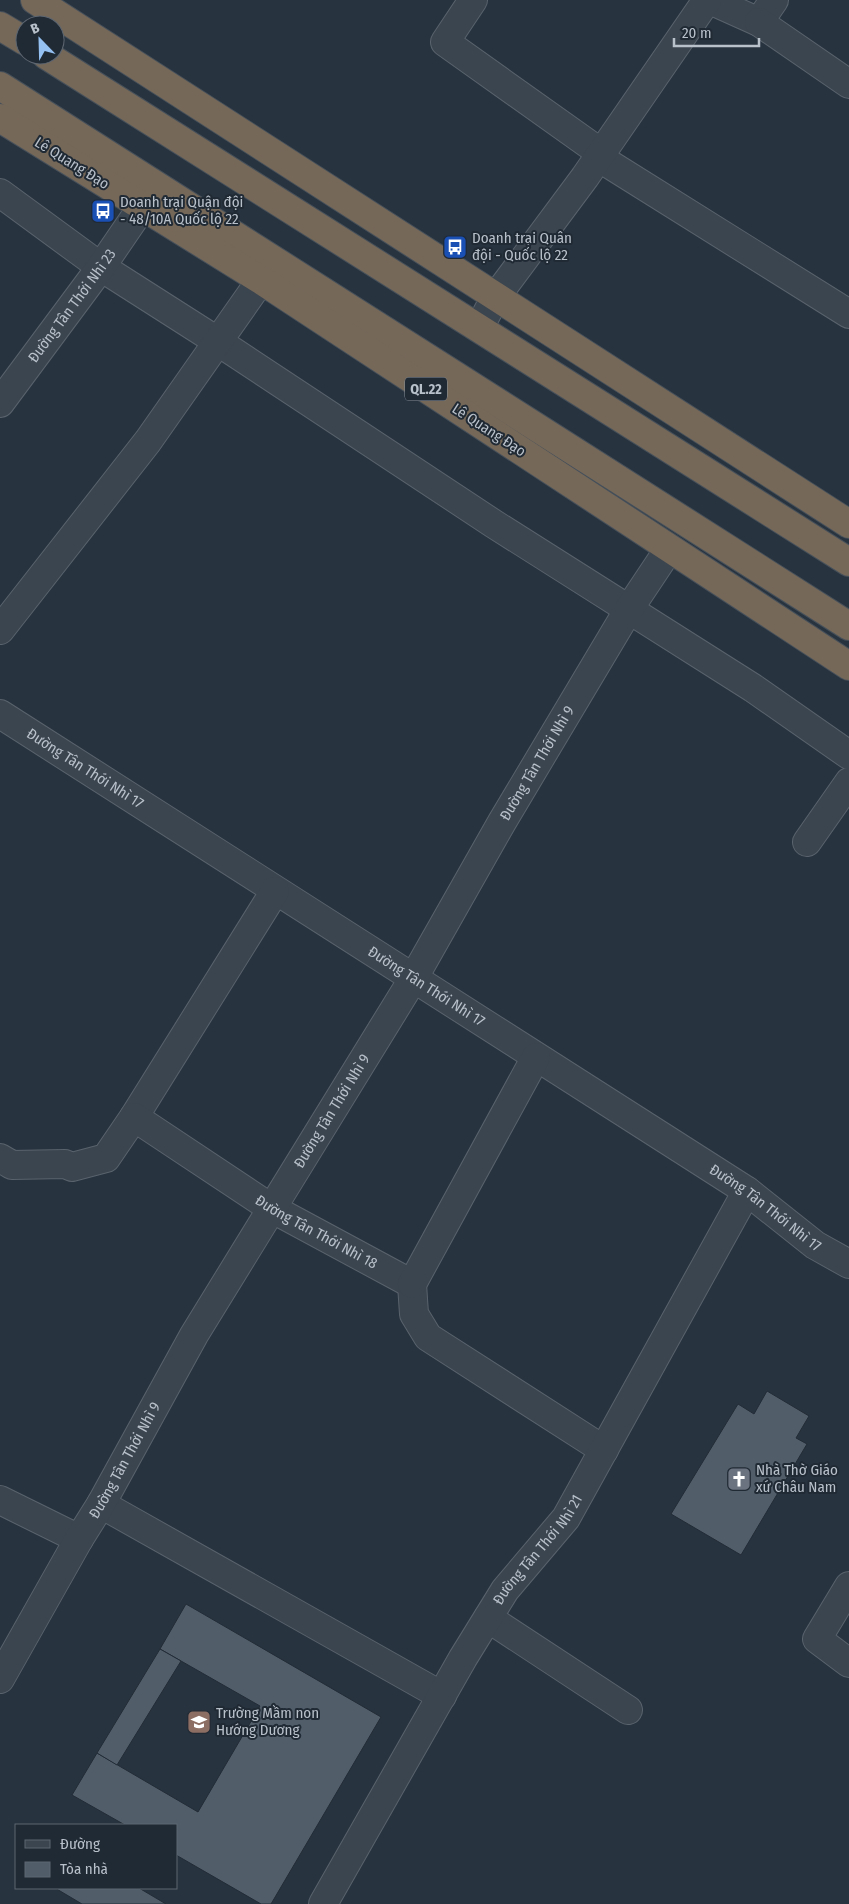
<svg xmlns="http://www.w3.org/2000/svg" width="849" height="1904" viewBox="0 0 849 1904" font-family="'Fira Sans Condensed',sans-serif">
<rect width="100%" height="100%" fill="#27333f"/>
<g fill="#515e6a" stroke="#222c37">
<path d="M767 1391 809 1416 796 1438 807 1444 741 1555 671 1514 738 1404 754 1414Z"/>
<path d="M186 1604 381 1717 271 1904H261L176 1855V1825H125L72 1795 97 1753 198 1812 260 1706 160 1649Z"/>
<path d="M160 1649 181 1661 117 1765 97 1753Z"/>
<path d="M55 1888H139L166 1904H82Z"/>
</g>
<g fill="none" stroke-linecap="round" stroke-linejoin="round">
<g stroke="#59636d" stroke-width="30">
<g id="minor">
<path d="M473 0 445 42 601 153"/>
<path d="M710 0 759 22 774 0"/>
<path d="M759 22 849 84"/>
<path d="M598 157 849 314"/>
<path d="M0 193 101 267 217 341 494 524 753 688 849 755"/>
<path d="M479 328 495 298 585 177 707 0"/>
<path id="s1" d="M0 403 101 267 142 207"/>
<path d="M0 630 148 441 261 280"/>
<path id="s2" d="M0 714 747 1191 815 1245 849 1264"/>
<path d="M807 842 849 782"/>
<path d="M134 1117 275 891"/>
<path id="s3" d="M0 1158 12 1165 65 1164 72 1167 106 1158 134 1117 271 1208 412 1284"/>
<path d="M412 1284 414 1314 428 1337 604 1450"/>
<path d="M412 1284 536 1057"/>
<path d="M0 1500 79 1539"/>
<path d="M101 1504 442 1696"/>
<path d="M849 1586 817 1639 849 1663"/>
<path d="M488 1618 628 1710"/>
<path id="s4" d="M0 1679 79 1539 101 1504 194 1335 413 979 502 822 629 609 669 549"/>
<path id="s5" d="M323 1904 463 1658 505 1590 566 1518 747 1191"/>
</g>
</g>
<g stroke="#46505a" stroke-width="30">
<g id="highway">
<path d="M35 0 849 524"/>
<path d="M0 26 25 41"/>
<path d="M46 55 849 562"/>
<path d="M0 86 849 626"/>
<path d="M0 118 261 280 849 666"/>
</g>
</g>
<use href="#minor" stroke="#3b454f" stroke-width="28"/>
<use href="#highway" stroke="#756859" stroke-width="28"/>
</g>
<defs>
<g id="bus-square" transform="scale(1.25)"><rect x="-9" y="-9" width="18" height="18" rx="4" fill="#1a4fb4" stroke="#202a35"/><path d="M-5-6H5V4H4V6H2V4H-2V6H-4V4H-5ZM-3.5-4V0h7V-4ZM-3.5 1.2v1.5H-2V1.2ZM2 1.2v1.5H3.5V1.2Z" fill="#fff"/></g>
<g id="church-square" transform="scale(1.25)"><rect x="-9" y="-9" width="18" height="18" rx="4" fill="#6b7280" stroke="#202a35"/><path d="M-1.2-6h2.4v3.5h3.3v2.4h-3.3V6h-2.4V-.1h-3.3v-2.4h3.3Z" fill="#fff"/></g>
<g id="school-square" transform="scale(1.25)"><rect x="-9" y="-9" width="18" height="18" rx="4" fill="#8d6e63" stroke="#202a35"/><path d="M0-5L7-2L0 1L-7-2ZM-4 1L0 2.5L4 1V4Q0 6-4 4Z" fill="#fff"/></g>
</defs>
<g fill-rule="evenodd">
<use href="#bus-square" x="103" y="211"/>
<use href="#bus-square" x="455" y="247"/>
<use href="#church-square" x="739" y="1479"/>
<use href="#school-square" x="199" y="1722"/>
</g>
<g text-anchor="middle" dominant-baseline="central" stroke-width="4" stroke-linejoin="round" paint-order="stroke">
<rect fill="#202a35" stroke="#8a939d" stroke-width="1" x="405" y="377.5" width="42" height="23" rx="4"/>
<g font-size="14" font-weight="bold" fill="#b8c0ca">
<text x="426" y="389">QL.22</text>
</g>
<g font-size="15" fill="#b8c0ca" stroke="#202a35">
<text transform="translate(72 163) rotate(32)">Lê Quang Đạo</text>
<text stroke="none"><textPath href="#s1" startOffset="121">Đường Tân Thới Nhì 23</textPath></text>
<text transform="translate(489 430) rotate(33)">Lê Quang Đạo</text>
<text stroke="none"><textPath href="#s4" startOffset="1062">Đường Tân Thới Nhì 9</textPath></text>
<text stroke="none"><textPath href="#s2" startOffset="101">Đường Tân Thới Nhì 17</textPath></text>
<text stroke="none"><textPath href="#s2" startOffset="506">Đường Tân Thới Nhì 17</textPath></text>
<text stroke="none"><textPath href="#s4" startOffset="658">Đường Tân Thới Nhì 9</textPath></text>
<text stroke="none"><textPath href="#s2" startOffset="911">Đường Tân Thới Nhì 17</textPath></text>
<text stroke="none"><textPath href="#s3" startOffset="375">Đường Tân Thới Nhì 18</textPath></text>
<text stroke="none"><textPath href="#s4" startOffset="252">Đường Tân Thới Nhì 9</textPath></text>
<text stroke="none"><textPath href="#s5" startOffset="415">Đường Tân Thới Nhì 21</textPath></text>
</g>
<g font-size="15" fill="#b8c0ca" stroke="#202a35" text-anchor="start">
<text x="120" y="202">Doanh trại Quận đội<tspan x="120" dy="17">- 48/10A Quốc lộ 22</tspan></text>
<text x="472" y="238">Doanh trại Quân<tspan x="472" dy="17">đội - Quốc lộ 22</tspan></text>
<text x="756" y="1470">Nhà Thờ Giáo<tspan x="756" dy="17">xứ Châu Nam</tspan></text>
<text x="216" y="1713">Trường Mầm non<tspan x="216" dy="17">Hướng Dương</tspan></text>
</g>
</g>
<rect x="15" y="1824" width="162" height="65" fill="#202a35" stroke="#5d6671"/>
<rect x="25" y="1840" width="25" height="8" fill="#3b454f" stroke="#5d6671"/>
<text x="60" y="1849" font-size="15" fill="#b8c0ca">Đường</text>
<rect x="25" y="1862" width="25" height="15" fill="#515e6a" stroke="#5d6671"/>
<text x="60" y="1874" font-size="15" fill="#b8c0ca">Tòa nhà</text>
<g transform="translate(40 40) rotate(337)"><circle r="24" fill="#202a35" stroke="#5d6671"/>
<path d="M0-4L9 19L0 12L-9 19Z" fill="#94c0f2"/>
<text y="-8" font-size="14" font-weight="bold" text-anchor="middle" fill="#b8c0ca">B</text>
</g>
<path d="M674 38v8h85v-8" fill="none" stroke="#b8c0ca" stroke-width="2.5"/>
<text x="682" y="38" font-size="15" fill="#b8c0ca" stroke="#202a35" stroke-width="4" paint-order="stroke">20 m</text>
</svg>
